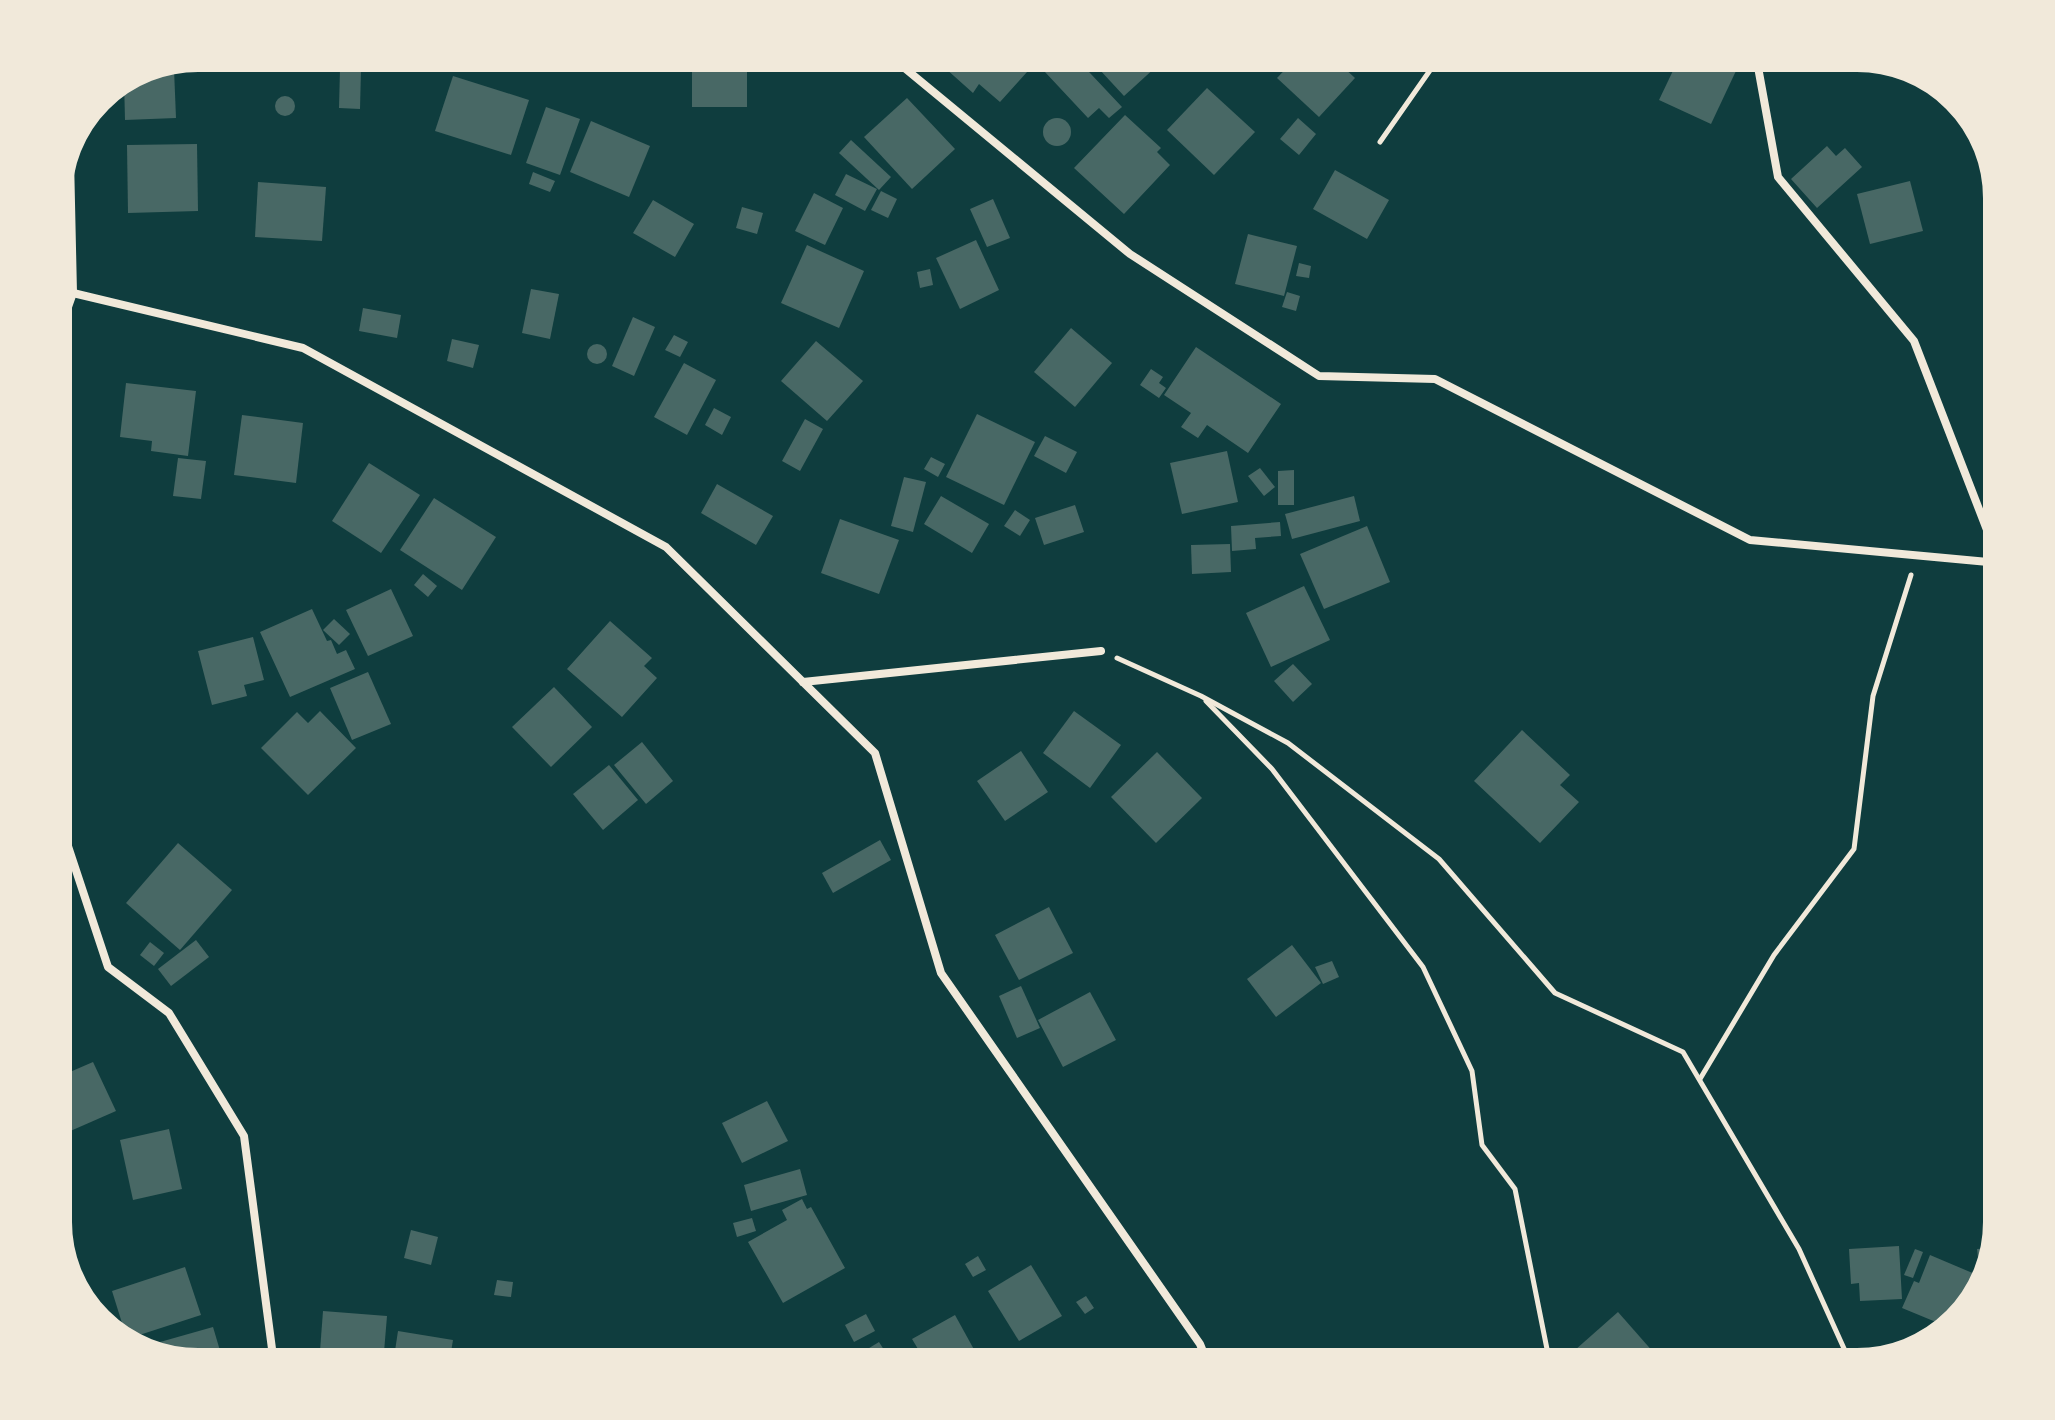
<svg xmlns="http://www.w3.org/2000/svg" width="2055" height="1420" viewBox="0 0 2055 1420" font-family="'Varela Round',sans-serif">
<rect width="100%" height="100%" fill="#0f3d3e"/>
<g fill="#486865">
<path d="M956 56H1029L1036 62 1000 102 979 84 973 93 945 68Z"/>
<path d="M1063 56H1074L1122 107 1109 118 1099 108 1088 118 1045 72Z"/>
<path d="M1087 56H1168L1124 96Z"/>
<path d="M1298 56H1331L1355 78 1319 117 1277 78Z"/>
<path d="M1680 56H1743L1711 124 1659 100Z"/>
<rect x="692" y="63" width="55" height="44"/>
<path d="M174 69 176 118 125 120 124 80 138 71Z"/>
<path d="M340 69H361L360 109 339 108Z"/>
<path d="M453 76 529 100 511 155 435 131Z"/>
<path d="M1207 88 1255 132 1214 175 1167 130Z"/>
<circle cx="285" cy="106" r="10"/>
<path d="M907 98 955 149 912 189 864 137Z"/>
<path d="M546 107 580 119 560 175 526 163Z"/>
<path d="M1125 115 1161 148 1157 152 1170 165 1124 214 1074 168Z"/>
<circle cx="1057" cy="132" r="14"/>
<path d="M1298 118 1316 134 1299 155 1280 139Z"/>
<path d="M591 121 650 146 629 197 570 172Z"/>
<path d="M851 140 891 177 879 190 839 153Z"/>
<path d="M197 144 198 211 128 213 127 145Z"/>
<path d="M1827 146 1836 156 1845 148 1862 167 1817 208 1791 179Z"/>
<path d="M1335 170 1389 200 1367 239 1313 209Z"/>
<path d="M533 172 555 181 550 192 529 184Z"/>
<path d="M846 174 877 189 865 211 835 195Z"/>
<path d="M1910 181 1923 231 1870 244 1857 194Z"/>
<path d="M258 182 326 187 322 241 255 237Z"/>
<path d="M881 191 897 199 888 218 871 210Z"/>
<path d="M814 193 843 208 825 245 795 231Z"/>
<path d="M993 199 1010 238 987 247 970 209Z"/>
<path d="M653 200 694 224 675 257 633 233Z"/>
<path d="M742 207 763 213 757 234 736 228Z"/>
<path d="M1248 234 1297 246 1284 296 1235 284Z"/>
<path d="M976 240 999 290 960 309 936 258Z"/>
<path d="M807 245 864 271 839 328 781 303Z"/>
<path d="M1299 263 1311 266 1309 278 1296 276Z"/>
<path d="M930 269 933 285 920 288 917 272Z"/>
<path d="M531 289 559 294 550 339 522 333Z"/>
<path d="M1287 292 1300 296 1296 311 1282 307Z"/>
<path d="M363 308 401 315 397 338 359 331Z"/>
<path d="M633 317 655 327 634 376 612 366Z"/>
<path d="M1071 328 1112 363 1075 407 1034 372Z"/>
<path d="M674 335 688 342 680 357 665 350Z"/>
<path d="M452 339 479 345 473 368 447 361Z"/>
<path d="M816 341 863 381 827 421 781 381Z"/>
<circle cx="597" cy="354" r="10"/>
<path d="M1196 347 1281 404 1248 453 1207 425 1198 438 1181 427 1191 413 1164 395Z"/>
<path d="M684 363 716 380 687 435 654 417Z"/>
<path d="M1151 369 1163 377 1159 383 1166 388 1159 398 1140 385Z"/>
<path d="M126 383 196 391 188 456 151 451 152 441 120 437Z"/>
<path d="M714 408 731 417 722 435 705 425Z"/>
<path d="M977 414 1035 442 1004 505 946 477Z"/>
<path d="M242 415 303 423 296 483 234 475Z"/>
<path d="M805 419 823 429 800 471 782 461Z"/>
<path d="M1045 436 1077 452 1066 473 1034 456Z"/>
<path d="M1227 451 1238 502 1182 514 1170 463Z"/>
<path d="M931 457 945 464 938 477 924 469Z"/>
<path d="M178 458 206 461 201 499 173 496Z"/>
<path d="M369 463 420 495 381 553 332 521Z"/>
<path d="M1260 468 1275 487 1264 496 1248 476Z"/>
<path d="M1294 470V505H1278V471Z"/>
<path d="M904 477 926 482 913 532 891 526Z"/>
<path d="M717 484 773 516 756 545 701 513Z"/>
<path d="M941 496 989 524 972 553 924 524Z"/>
<path d="M1354 496 1360 521 1292 539 1285 514Z"/>
<path d="M434 498 496 537 462 590 400 550Z"/>
<path d="M1075 505 1084 532 1044 545 1035 518Z"/>
<path d="M1015 510 1030 520 1020 536 1004 526Z"/>
<path d="M840 519 899 540 879 594 821 573Z"/>
<path d="M1280 522 1281 536 1255 538 1256 549 1232 551 1231 526Z"/>
<path d="M1367 526 1390 582 1324 609 1300 554Z"/>
<path d="M1230 544 1231 572 1192 574 1191 545Z"/>
<path d="M423 574 437 586 428 597 414 585Z"/>
<path d="M1304 586 1330 640 1271 667 1246 613Z"/>
<path d="M391 589 413 636 368 656 346 610Z"/>
<path d="M312 609 327 641 331 640 337 654 346 650 355 669 290 697 260 632Z"/>
<path d="M334 619 350 634 339 645 323 630Z"/>
<path d="M610 621 652 658 644 666 657 678 622 717 567 669Z"/>
<path d="M253 637 264 680 244 685 247 696 212 705 198 651Z"/>
<path d="M1293 664 1312 684 1293 702 1274 681Z"/>
<path d="M368 672 391 724 352 740 330 688Z"/>
<path d="M554 687 592 727 551 767 512 727Z"/>
<path d="M320 711 356 748 308 795 261 748 297 712 308 723Z"/>
<path d="M1074 711 1121 745 1090 788 1043 753Z"/>
<path d="M1522 730 1570 775 1560 785 1579 802 1540 843 1474 781Z"/>
<path d="M642 742 673 781 646 804 614 765Z"/>
<path d="M1021 751 1048 792 1005 821 977 781Z"/>
<path d="M1157 752 1202 798 1156 843 1111 797Z"/>
<path d="M609 765 638 800 603 830 573 794Z"/>
<path d="M880 840 891 860 833 893 822 873Z"/>
<path d="M178 843 232 890 180 950 126 903Z"/>
<path d="M1049 907 1073 953 1019 980 995 935Z"/>
<path d="M196 940 209 957 171 986 158 969Z"/>
<path d="M150 942 164 953 154 966 140 955Z"/>
<path d="M1292 945 1321 983 1276 1017 1247 979Z"/>
<path d="M1332 961 1339 977 1323 984 1315 967Z"/>
<path d="M1021 986 1040 1028 1017 1038 999 996Z"/>
<path d="M1090 992 1116 1040 1063 1067 1038 1020Z"/>
<path d="M93 1062 116 1111 59 1136 56 1129V1078Z"/>
<path d="M767 1101 788 1141 742 1163 722 1123Z"/>
<path d="M169 1129 182 1189 133 1200 120 1140Z"/>
<path d="M800 1169 807 1195 751 1211 744 1185Z"/>
<path d="M802 1199 807 1209 811 1207 845 1268 783 1303 748 1242 787 1220 782 1210Z"/>
<path d="M752 1218 756 1231 737 1237 733 1223Z"/>
<path d="M411 1230 438 1237 431 1265 404 1258Z"/>
<path d="M1899 1246 1902 1299 1860 1301 1859 1283 1851 1284 1849 1249Z"/>
<path d="M1991 1248 1985 1267H1979L1977 1249Z"/>
<path d="M1915 1249 1923 1252 1913 1278 1904 1275Z"/>
<path d="M1930 1255 1982 1277 1970 1305 1948 1327 1902 1308 1914 1281 1919 1283Z"/>
<path d="M978 1256 986 1270 973 1277 965 1264Z"/>
<path d="M1031 1265 1062 1316 1019 1341 988 1291Z"/>
<path d="M185 1267 201 1315 127 1339 112 1291Z"/>
<path d="M497 1280 513 1282 511 1297 494 1295Z"/>
<path d="M1086 1296 1094 1308 1085 1314 1076 1302Z"/>
<path d="M323 1311 387 1316 383 1364H319Z"/>
<path d="M1618 1312 1662 1362 1659 1364H1572L1566 1358Z"/>
<path d="M866 1314 875 1331 854 1342 845 1325Z"/>
<path d="M955 1315 982 1364H927L912 1339Z"/>
<path d="M213 1327 224 1364H198L164 1354 160 1342Z"/>
<path d="M398 1331 453 1340 449 1364H393Z"/>
<path d="M879 1342 893 1364H843Z"/>
</g>
<g fill="none" stroke-linecap="round" stroke-linejoin="round">
<g stroke="#f1e9da" stroke-width="5">
<path d="M1380 142 1440 56"/>
<path d="M1117 658 1201 696 1288 743 1439 859 1555 993 1683 1052 1799 1249 1851 1364"/>
<path d="M1206 701 1272 769 1423 967 1472 1071 1482 1145 1515 1189 1550 1364"/>
<path d="M1700 1079 1774 955 1854 849 1873 696 1911 575"/>
</g>
<g stroke="#f1e9da" stroke-width="8">
<path d="M890 56 1130 254 1319 376 1435 379 1750 540 1999 563"/>
<path d="M1756 56 1778 177 1914 341 1999 561"/>
<path d="M56 294 73 293 303 348 666 547 875 753 941 973 1200 1344 1208 1364"/>
<path d="M56 341 73 293 70 158"/>
<path d="M803 682 1101 651"/>
<path d="M56 810 108 967 169 1013 244 1136 274 1364"/>
</g>
</g>
<path d="M0 0H2055V1420H0ZM198 70H1857A128 128 0 0 1 1985 198V1222A128 128 0 0 1 1857 1350H198A128 128 0 0 1 70 1222V198A128 128 0 0 1 198 70Z" fill="#f1e9da" fill-rule="evenodd"/>
<path fill="none" stroke="#f1e9da" stroke-width="4" d="M198 70H1857A128 128 0 0 1 1985 198V1222A128 128 0 0 1 1857 1350H198A128 128 0 0 1 70 1222V198A128 128 0 0 1 198 70Z"/>
</svg>
